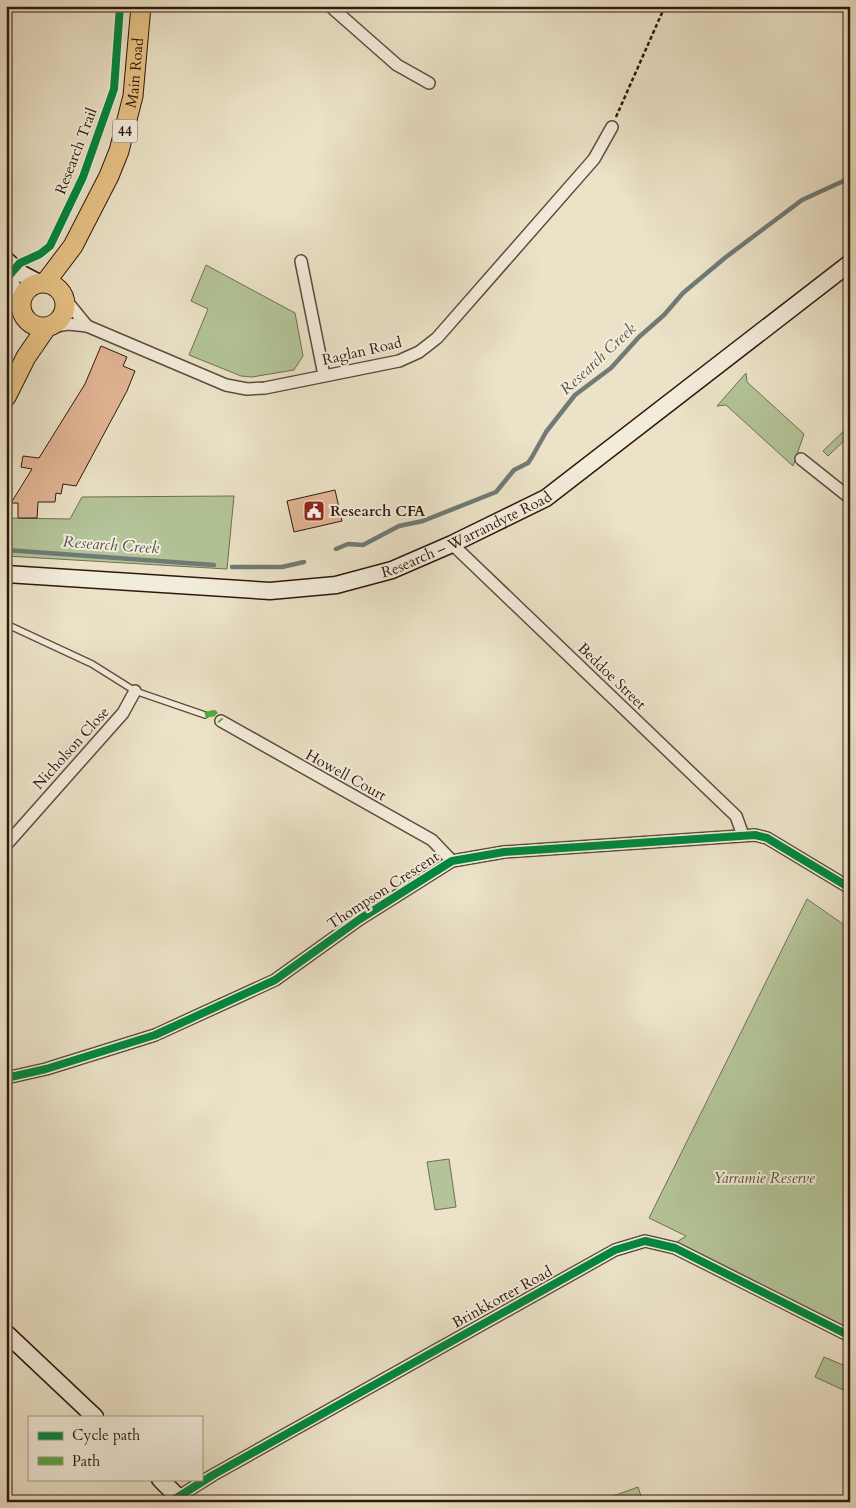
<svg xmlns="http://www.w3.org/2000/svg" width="856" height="1508" viewBox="0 0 856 1508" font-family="Cardo,serif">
<rect width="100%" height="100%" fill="#ebe2c7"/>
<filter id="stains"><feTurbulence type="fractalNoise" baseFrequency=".004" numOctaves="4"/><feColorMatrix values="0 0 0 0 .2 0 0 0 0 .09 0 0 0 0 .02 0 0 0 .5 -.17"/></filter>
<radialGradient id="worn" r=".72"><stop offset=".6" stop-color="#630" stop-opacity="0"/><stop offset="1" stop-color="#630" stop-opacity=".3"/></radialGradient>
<g fill="#b3c498" stroke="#726e52">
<path d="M206 265 295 313 303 356 294 370 252 377 241 376 189 355 208 309 191 301Z"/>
<path d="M746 373 747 382 804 434 793 466 726 405 717 406Z"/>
<path d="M850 425V435L828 456 823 451Z"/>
<path d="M234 496 227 569 6 556V518L70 519 82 497Z"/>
<path d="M807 899 850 929V1329L677 1242 686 1236 649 1218Z"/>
<path d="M449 1159 456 1207 435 1210 427 1162Z"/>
<path d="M824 1357 850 1368V1393L815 1377Z"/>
<path d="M638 1487 643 1502H597Z"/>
</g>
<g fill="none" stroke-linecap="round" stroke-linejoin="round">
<g stroke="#707a76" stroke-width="4.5">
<path d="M336 549 348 544 363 545 399 526 423 521 496 492 514 470 528 463 532 457 546 432 575 395 611 368 639 337 664 315 683 293 726 257 802 200 850 178"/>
<path d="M6 550 214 565"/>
<path d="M232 567H282L304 562"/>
</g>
</g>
<g fill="#e1b494" stroke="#30180d">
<path d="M101 346 127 357 123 366 135 371 127 391 76 486 63 484 61 494 56 493 55 502H38L37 518H18V503H11L32 469 21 467 23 456 39 458 85 384Z"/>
<path d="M335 490 342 521 294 532 287 501Z"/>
</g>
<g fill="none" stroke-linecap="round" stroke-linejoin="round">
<g stroke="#5f4a3c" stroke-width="8">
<path id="lane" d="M6 624 92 664 135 691 205 715"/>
</g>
<g stroke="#5f4a3c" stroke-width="14">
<g id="street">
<path d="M330 6 397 65 429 83"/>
<path d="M301 261 324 375"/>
<path d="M65 299 87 326"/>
<path d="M50 327 68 324 87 326 226 385 247 389 265 388 399 361 419 352 437 338 594 159 612 127"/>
<path d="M801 459 850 498"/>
<path d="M452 544 736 816 743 835"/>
<path d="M221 721 432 840 452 861"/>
<path d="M6 845 123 713 135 691"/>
<path d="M6 1078 46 1069 155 1035 275 980 360 919 452 861 504 852 755 835 767 838 850 888"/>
<path d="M170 1502 213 1475 615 1250 645 1241 675 1248 850 1336"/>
</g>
</g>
<g stroke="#30180d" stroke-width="19">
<g id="secondary">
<path d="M6 260 20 273 39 283"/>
<path d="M6 272 21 307"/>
<path id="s1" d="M6 574 270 591 336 585 392 570 452 544 546 498 850 263"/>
<path d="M6 1333 95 1417"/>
<path d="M160 1479 183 1502"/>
</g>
</g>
<g stroke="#30180d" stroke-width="21">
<g id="primary">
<circle cx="43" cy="305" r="22"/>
<path id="s2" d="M45 283 73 246 109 176 119 151 133 96 141 6"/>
<path d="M6 397 26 357 46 328"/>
</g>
</g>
<path stroke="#30180d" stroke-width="2.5" stroke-dasharray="4 2.5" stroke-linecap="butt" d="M616 117 665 6"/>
<use href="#lane" stroke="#f2ecdb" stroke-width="5.5"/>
<use href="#street" stroke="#f2ecdb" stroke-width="11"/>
<use href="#secondary" stroke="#f2ecdb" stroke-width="16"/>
<use href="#primary" stroke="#e6c184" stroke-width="19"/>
<path stroke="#54a941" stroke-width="6" stroke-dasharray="12 6" stroke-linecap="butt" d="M205 715 214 713 221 721"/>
<g stroke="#f2ecdb" stroke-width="11">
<g id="cycleway">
<path d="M6 279 20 263 40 254 50 246 83 177 114 89 120 6"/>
<path d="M6 1078 46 1069 155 1035 275 980 360 919 452 861 504 852 755 835 767 838 850 888"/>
<path d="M170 1502 213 1475 615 1250 645 1241 675 1248 850 1336"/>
</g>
</g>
<use href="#cycleway" stroke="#00873e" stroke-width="8"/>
</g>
<defs>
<g id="civic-square" transform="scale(1.125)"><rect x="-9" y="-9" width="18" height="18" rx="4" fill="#8f2418" stroke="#f2ecdb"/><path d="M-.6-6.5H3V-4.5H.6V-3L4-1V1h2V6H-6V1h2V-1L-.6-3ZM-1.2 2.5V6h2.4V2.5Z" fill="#fff"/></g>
</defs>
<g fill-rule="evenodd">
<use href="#civic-square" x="314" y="511"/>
</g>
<g text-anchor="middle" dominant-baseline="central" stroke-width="4" stroke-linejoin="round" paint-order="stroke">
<rect fill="#f2ecdb" stroke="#6a584b" stroke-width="1" x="112.5" y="119.5" width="25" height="23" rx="4"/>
<g font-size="14" font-weight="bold" fill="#30180d">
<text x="125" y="131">44</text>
</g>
<g font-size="15" fill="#30180d" stroke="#f2ecdb">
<text stroke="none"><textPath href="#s2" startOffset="232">Main Road</textPath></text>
<text transform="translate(76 151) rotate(-69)">Research Trail</text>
<text transform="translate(362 351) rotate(-13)">Raglan Road</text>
<text stroke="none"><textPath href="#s1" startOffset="471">Research – Warrandyte Road</textPath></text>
<text transform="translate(612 676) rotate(44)">Beddoe Street</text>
<text transform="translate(71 748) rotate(-48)">Nicholson Close</text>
<text transform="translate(346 775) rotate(29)">Howell Court</text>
<text transform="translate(383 890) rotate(-33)">Thompson Crescent</text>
<text transform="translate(502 1297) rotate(-29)">Brinkkotter Road</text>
</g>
<g font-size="15" font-weight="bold" fill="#30180d" stroke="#f2ecdb" text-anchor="start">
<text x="330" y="511">Research CFA</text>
</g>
<g font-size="15" font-style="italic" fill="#574c37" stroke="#f2ecdb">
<text x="764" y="1178">Yarramie Reserve</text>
</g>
<g font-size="16" font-style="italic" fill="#55514a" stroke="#f2ecdb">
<text transform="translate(598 359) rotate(-43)">Research Creek</text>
<text transform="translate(111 545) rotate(4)">Research Creek</text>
</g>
</g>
<rect width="856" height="1508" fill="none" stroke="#ebe2c7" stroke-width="25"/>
<rect x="8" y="8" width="841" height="1493" fill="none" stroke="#30180d" stroke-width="2.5"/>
<rect x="12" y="12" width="831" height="1483" fill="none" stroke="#30180d"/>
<rect x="28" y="1416" width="175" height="65" fill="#f2ecdb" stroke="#a49789"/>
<rect x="38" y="1432" width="25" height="8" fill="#00873e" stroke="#a49789"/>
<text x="72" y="1440" font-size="15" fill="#30180d">Cycle path</text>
<rect x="38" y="1457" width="25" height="8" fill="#54a941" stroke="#a49789"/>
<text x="72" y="1466" font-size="15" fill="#30180d">Path</text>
<rect width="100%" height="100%" filter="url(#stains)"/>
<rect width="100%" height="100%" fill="url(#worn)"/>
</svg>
